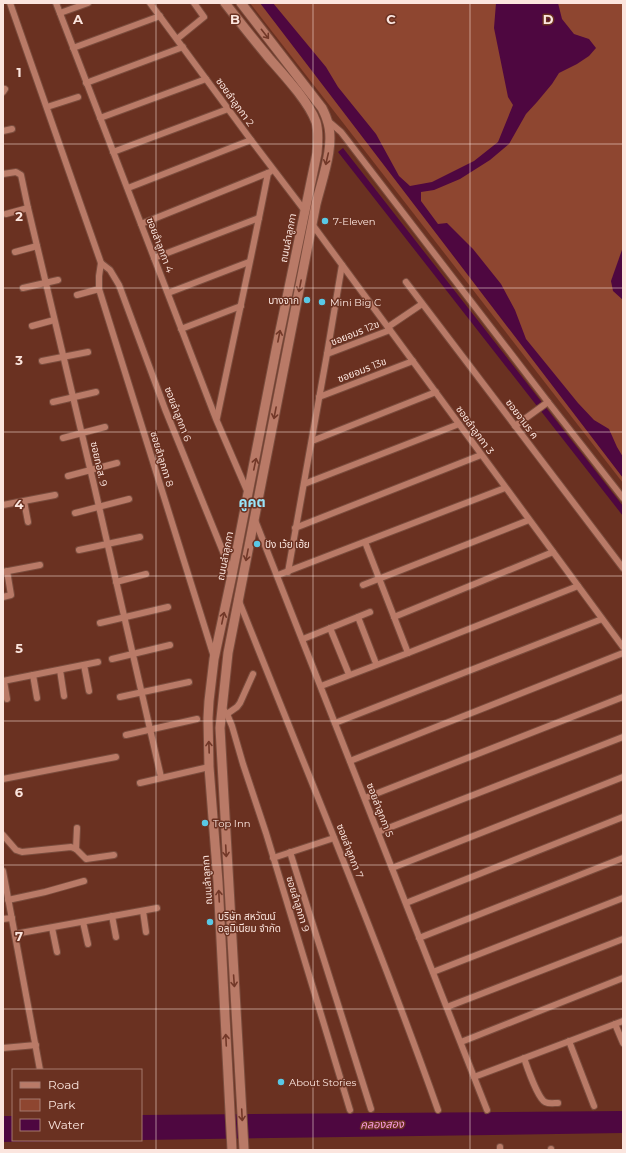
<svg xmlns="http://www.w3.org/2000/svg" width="626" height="1153" viewBox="0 0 626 1153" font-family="Montserrat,'Noto Sans Thai',sans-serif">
<rect width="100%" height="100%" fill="#6a3121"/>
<path fill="#8e4630" d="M250 3H623V483Z"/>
<g fill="#4e0740">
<path d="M260 3H273L326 67 338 87 376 134 399 176 410 186 432 182 474 161 498 142 513 105 508 97 494 28 496 3H558L562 19 574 34 589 39 596 48 589 56 577 64 559 73 552 84 537 102 526 114 509 144 490 160 460 179 434 190 421 192V201L438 224 447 223 473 249 501 284 515 310 526 339 578 403 594 420 609 429 617 447 623 457V478Z"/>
<path d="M343 148 623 506V516L338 152Z"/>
<path d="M623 247V300L613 291 611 281Z"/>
<path d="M623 1111V1133L141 1140V1115Z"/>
<path d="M3 1116H13V1140H138L3 1142Z"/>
</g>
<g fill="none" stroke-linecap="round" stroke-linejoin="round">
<g stroke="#7a4c3d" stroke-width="8">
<g id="minor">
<path d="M10 3 101 263 99 276V289L214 657"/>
<path d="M56 3 216 419 248 493"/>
<path d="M150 3 251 140 305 211"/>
<path d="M60 13 88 3"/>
<path d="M177 39 204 17 194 3"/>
<path d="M73 48 160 16"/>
<path d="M86 83 183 47"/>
<path d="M3 92 5 89"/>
<path d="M47 107 78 97"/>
<path d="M100 118 206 79"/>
<path d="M327 120 341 132 348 141 548 402 623 498"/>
<path d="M3 131 12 129"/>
<path d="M113 152 228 109"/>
<path d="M3 174 16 172 21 175 28 208 94 485 161 777"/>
<path d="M128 188 251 140"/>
<path d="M6 214 28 208"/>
<path d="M141 224 270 172"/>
<path d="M312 224 623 647"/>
<path d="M15 252 37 246"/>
<path d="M154 258 259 218"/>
<path d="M101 263 110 270 119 285 165 409 232 574"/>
<path d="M406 282 623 568"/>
<path d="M23 288 58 280"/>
<path d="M168 293 249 262"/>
<path d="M77 295 99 289"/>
<path d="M32 326 54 320"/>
<path d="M388 327 422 304"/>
<path d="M181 329 241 306"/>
<path d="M327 354 390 330"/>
<path d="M42 361 88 352"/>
<path d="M319 397 413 361"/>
<path d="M53 402 96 392"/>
<path d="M217 418C234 336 252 255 268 173"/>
<path d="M515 426 548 402"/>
<path d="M63 438 105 427"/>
<path d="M312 441 436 392"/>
<path d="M68 476 117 463"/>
<path d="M304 484 459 424"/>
<path d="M24 501 28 522"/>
<path d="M3 505 55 495"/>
<path d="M75 513 129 499"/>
<path d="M255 520 487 1110"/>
<path d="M295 528 481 455"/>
<path d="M365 542 408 653"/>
<path d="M79 550 140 537"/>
<path d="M3 572 40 565"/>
<path d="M288 572 327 354 342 265"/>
<path d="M278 575 505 488"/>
<path d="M116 582 146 574"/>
<path d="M363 585 529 520"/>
<path d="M3 597 11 595 7 571"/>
<path d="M239 601C306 770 377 938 438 1110"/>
<path d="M358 617 375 661"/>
<path d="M394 617 553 552"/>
<path d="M100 623 168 607"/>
<path d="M330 628 348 672"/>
<path d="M303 639 370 612"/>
<path d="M112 659 170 645"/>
<path d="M84 665 89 691"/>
<path d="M60 670 64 696"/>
<path d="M33 675 37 698"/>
<path d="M3 681 98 662"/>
<path d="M4 681 7 699"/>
<path d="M321 686 408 653 578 586"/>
<path d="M120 697 189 682"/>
<path d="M222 708 227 714 232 726 243 764 266 833 350 1110"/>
<path d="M227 714 237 707 240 703 253 674"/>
<path d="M335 723 602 619"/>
<path d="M126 735 197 719"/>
<path d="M350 761 623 653"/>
<path d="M3 779 116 757"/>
<path d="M140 783 209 767"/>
<path d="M365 798 623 697"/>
<path d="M378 832 623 737"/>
<path d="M3 835 16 850 22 852 71 847 76 849 86 859 114 855"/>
<path d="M76 849 77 828"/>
<path d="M290 852 371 1109"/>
<path d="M273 858 334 838"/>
<path d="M392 868 623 777"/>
<path d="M3 871 40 1070"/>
<path d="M8 900 45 892 84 881"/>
<path d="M406 903 623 817"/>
<path d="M143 911 146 932"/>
<path d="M112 916 116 937"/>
<path d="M3 919 12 918"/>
<path d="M83 922 88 944"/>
<path d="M52 928 57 952"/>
<path d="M15 934 157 908"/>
<path d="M419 938 623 858"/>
<path d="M433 972 623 898"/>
<path d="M447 1007 623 939"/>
<path d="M615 1024 623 1043"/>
<path d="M569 1041 594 1106"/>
<path d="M461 1042 623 978"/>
<path d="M3 1048 36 1045"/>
<path d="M524 1058C527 1067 538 1098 545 1102 549 1104 554 1103 558 1103"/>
<path d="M474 1077 623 1021"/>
<path d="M500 1147V1150"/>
<path d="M551 1149V1150"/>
</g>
</g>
<g stroke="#7a4c3d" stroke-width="11">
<g id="secondary">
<path d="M225 3C239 21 254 40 269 58 284 75 309 102 316 122 319 132 318 143 317 153L276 350 232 575 214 659 209 701 208 718 209 767 218 882 232 1150"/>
<path d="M241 3 322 108C324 112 326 116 327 120 336 144 322 179 316 204L228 653 220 728 244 1150"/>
</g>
</g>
<use href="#minor" stroke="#b97a67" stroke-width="6"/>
<use href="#secondary" stroke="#b97a67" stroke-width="9"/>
</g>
<defs><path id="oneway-shaft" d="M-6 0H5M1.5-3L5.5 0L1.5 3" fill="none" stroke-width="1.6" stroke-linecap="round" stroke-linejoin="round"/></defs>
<g stroke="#723828">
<use href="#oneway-shaft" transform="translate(265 34) rotate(52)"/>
<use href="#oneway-shaft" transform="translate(327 159) rotate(103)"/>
<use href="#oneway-shaft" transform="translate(300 286) rotate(101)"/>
<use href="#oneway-shaft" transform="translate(279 336) rotate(-79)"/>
<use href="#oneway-shaft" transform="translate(275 413) rotate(101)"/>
<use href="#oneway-shaft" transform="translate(255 464) rotate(-78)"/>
<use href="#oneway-shaft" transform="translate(247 555) rotate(101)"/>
<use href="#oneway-shaft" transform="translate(223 618) rotate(-78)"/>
<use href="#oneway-shaft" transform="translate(209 747) rotate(-92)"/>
<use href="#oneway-shaft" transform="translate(226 851) rotate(87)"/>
<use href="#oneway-shaft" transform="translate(219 896) rotate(-93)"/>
<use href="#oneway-shaft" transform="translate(234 981) rotate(86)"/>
<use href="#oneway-shaft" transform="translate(226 1040) rotate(-93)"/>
<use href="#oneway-shaft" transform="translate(242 1115) rotate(87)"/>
</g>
<path fill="none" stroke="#fbe5de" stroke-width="1" stroke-opacity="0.55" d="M156 3V1150M313 3V1150M470 3V1150M3 144H623M3 288H623M3 432H623M3 576H623M3 721H623M3 865H623M3 1009H623"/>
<g fill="#59c8e5" stroke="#6a3121" stroke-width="1.5">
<circle cx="325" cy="221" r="4"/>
<circle cx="307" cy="300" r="4"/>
<circle cx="322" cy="302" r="4"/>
<circle cx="257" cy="544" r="4"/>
<circle cx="205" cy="823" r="4"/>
<circle cx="210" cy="922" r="4"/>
<circle cx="281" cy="1082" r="4"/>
</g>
<g text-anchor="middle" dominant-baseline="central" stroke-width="3" stroke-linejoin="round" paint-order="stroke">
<g font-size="10" fill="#fbe5de" stroke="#6a3121">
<text transform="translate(235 102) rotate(54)">ซอยลำลูกกา 2</text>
<text transform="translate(288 238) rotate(-79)">ถนนลำลูกกา</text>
<text transform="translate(160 245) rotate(69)">ซอยลำลูกกา 4</text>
<text transform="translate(355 333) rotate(-22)">ซอยอมร 12ข</text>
<text transform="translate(362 370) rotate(-21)">ซอยอมร 13ข</text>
<text transform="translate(178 414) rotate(69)">ซอยลำลูกกา 6</text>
<text transform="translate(522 419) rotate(53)">ซอยจามร ค</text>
<text transform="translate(475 430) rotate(54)">ซอยลำลูกกา 3</text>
<text transform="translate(162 459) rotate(73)">ซอยลำลูกกา 8</text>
<text transform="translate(99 464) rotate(77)">ซอยทอส. 9</text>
<text transform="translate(225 556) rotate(-79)">ถนนลำลูกกา</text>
<text transform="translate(380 810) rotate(69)">ซอยลำลูกกา 5</text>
<text transform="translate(350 851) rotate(69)">ซอยลำลูกกา 7</text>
<text transform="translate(207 880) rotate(-94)">ถนนลำลูกกา</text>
<text transform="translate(298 904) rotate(73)">ซอยลำลูกกา 9</text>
</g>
<g font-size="10" fill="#fbe5de" stroke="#6a3121" text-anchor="start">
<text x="333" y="221">7-Eleven</text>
<text x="299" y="300" text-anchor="end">บางจาก</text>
<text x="330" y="302">Mini Big C</text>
<text x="265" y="544">ปัง เว้ย เฮ้ย</text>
<text x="213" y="823">Top Inn</text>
<text x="218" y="916">บริษัท สหวัฒน์<tspan x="218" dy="12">อลูมิเนียม จำกัด</tspan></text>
<text x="289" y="1082">About Stories</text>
</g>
<g font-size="11" font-style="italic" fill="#f99ae0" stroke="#6a3121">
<text transform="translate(382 1124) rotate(-1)">คลองสอง</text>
</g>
<g font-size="14" font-weight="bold" fill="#99e5fa" stroke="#6a3121">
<text x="252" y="502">คูคต</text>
</g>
</g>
<g font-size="13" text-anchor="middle" font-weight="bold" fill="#fbe5de" stroke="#6a3121" stroke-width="3" stroke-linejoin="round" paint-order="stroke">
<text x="78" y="24">A</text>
<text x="235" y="24">B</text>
<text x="391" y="24">C</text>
<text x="548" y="24">D</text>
<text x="19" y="77">1</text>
<text x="19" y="221">2</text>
<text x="19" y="365">3</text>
<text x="19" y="509">4</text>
<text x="19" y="653">5</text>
<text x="19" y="797">6</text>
<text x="19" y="941">7</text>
</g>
<rect width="626" height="1153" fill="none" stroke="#fbe5de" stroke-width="8"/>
<rect x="12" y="1069" width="130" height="72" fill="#6a3121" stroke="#a4796d"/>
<rect x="20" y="1082" width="20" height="6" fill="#b97a67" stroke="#a4796d"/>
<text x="48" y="1089" font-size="12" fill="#fbe5de">Road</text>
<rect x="20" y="1099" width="20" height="12" fill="#8e4630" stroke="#a4796d"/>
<text x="48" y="1109" font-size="12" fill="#fbe5de">Park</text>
<rect x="20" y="1119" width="20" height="12" fill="#4e0740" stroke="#a4796d"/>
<text x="48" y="1129" font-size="12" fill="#fbe5de">Water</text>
</svg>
